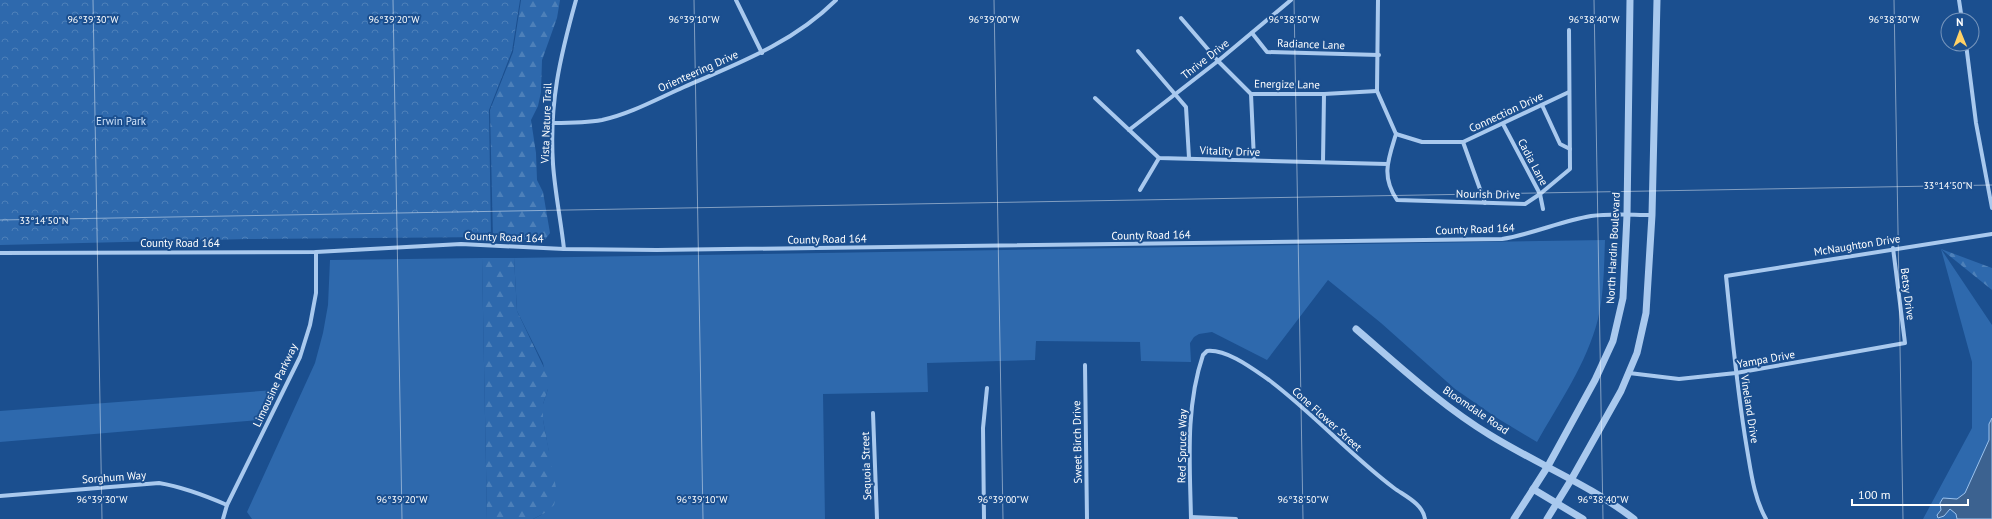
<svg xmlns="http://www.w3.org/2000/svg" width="1992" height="519" viewBox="0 0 1992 519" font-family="'PT Sans',sans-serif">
<defs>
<pattern id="forest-firs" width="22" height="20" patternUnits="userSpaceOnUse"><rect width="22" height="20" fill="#2e69ad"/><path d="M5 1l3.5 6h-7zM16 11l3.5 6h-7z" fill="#4d80b9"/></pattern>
<pattern id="park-crowns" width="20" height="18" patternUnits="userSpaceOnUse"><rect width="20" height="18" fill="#2e69ad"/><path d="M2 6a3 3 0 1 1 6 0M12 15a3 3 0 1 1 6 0" fill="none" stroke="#4d80b9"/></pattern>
</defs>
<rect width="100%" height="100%" fill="#1b4f8f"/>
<g fill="#2e69ad">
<path d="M1605 240C1604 267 1604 293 1598 319 1587 363 1559 403 1537 442L1497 418 1455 389 1381 323 1328 280 1267 360 1212 332 1199 334 1194 337 1190 343 1191 362 1141 361 1140 342 1036 341 1035 360 927 363 928 392 823 394 825 519H533L545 513 549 453 543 420V404L548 389 543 363 517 311 514 258Z"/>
<path d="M1941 249 1992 325V418L1989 424V440L1965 493 1957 499 1951 498 1937 515 1944 516 1950 509 1956 514 1957 519H1923L1972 428V362Z"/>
<path d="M482 258 487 519H252L247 512 315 363 323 333 328 305 330 260Z"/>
<path d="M274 390 259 420 0 442V411Z"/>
</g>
<g fill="url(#forest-firs)">
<path d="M521 0H560L557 18 542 60 541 92 538 106 531 120 536 153 537 180 543 192 550 233 544 241 493 238 490 110 513 52Z"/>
<path d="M1941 249 1992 268V290Z"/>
<path d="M482 258H514L517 311 548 376V389L543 404V420L557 493 554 505 545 513 533 519H487Z"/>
</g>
<path fill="url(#park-crowns)" d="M0 0H520L512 51 489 110 491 237 248 239 0 245Z"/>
<path fill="#3c6290" stroke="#9cc4f0" d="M1992 418V519H1957L1956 514 1950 509 1944 516 1938 518 1937 515 1941 510 1940 503 1943 498 1957 499 1965 493 1989 440V424Z"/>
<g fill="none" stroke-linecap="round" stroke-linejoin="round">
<g stroke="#a9c9ee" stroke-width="4">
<path d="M736 0 762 53"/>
<path d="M1378 0 1377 91 1396 134"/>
<path d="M1959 0 1962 20"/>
<path d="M1181 18 1218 61 1251 94H1324L1377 91"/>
<path d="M1252 33 1267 52 1379 55"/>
<path d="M1966 44 1976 123 1992 208"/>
<path d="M1138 51 1186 107 1189 158"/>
<path d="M1251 94 1254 160"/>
<path d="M1095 98 1159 158 1387 164"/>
<path d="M1542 105 1560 144 1570 149"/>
<path d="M553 123C569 123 586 123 602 120 630 114 657 99 684 87 737 64 793 43 836 0"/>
<path d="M1503 124 1540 194 1543 209"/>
<path d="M1129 130 1218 61 1291 0"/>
<path d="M1396 134C1388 160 1381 176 1397 200L1525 204 1540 194 1570 169 1569 30"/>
<path d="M1396 134 1422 142H1463L1569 92"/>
<path d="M1463 142 1485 203"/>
<path d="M1323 162 1324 94"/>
<path d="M1140 190 1159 158"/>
<path d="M564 249C561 221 555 193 553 164 549 104 560 57 576 0"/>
<path d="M0 253 316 252 461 244 564 249 657 250 1502 239C1533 234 1561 221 1591 216 1611 213 1632 215 1652 215"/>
<path d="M1085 365 1087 519"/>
<path d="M1629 373 1679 379 1736 373 1905 343 1893 248"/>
<path d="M873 413 877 519"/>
<path d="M0 496 159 483C183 487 204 495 227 505"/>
<path d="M1191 517 1236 519"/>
<path d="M223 519 227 505 300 357 310 325 316 293V252"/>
<path d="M984 519 983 428 987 388"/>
<path d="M1191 519C1190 465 1185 408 1203 355L1207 351C1227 349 1253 369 1269 380 1313 413 1350 455 1394 488 1405 496 1423 504 1425 519"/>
<path d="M1766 519C1754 498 1751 472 1747 449 1737 391 1732 334 1726 276L1992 234"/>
</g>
<g stroke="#a9c9ee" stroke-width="7">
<path d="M1356 329C1398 365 1442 406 1490 435 1537 464 1590 485 1634 519"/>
<path d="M1533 489 1583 519"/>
<path d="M1514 519 1548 466 1595 380 1613 341 1623 298 1627 215 1630 0"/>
<path d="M1547 519 1571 480 1621 391 1637 353 1646 313 1652 215 1657 0"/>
</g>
</g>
<path fill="none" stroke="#fff" stroke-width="1" stroke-opacity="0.45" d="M93 0 102 519M393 0 402 519M694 0 703 519M994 0 1003 519M1294 0 1303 519M1594 0 1603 519M1894 0 1903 519M0 220 1992 185"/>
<g text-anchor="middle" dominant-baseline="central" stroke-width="4" stroke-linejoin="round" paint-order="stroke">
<g font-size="11" fill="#fff" stroke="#1b4f8f">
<text transform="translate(1311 44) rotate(2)">Radiance Lane</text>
<text transform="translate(1205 59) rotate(-38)">Thrive Drive</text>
<text transform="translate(698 71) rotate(-24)">Orienteering Drive</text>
<text transform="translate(1287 84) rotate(1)">Energize Lane</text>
<text transform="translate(1506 112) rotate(-25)">Connection Drive</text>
<text transform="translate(546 123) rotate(-88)">Vista Nature Trail</text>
<text transform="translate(1230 151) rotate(2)">Vitality Drive</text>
<text transform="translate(1533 162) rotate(62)">Cadia Lane</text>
<text transform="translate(1488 194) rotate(1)">Nourish Drive</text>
<text transform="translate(1475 229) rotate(-2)">County Road 164</text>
<text transform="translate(1151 235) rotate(-1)">County Road 164</text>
<text transform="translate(504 237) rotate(2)">County Road 164</text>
<text transform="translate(827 239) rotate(-1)">County Road 164</text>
<text x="180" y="243">County Road 164</text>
<text transform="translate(1857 245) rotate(-9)">McNaughton Drive</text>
<text transform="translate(1613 248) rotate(-87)">North Hardin Boulevard</text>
<text transform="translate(1908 294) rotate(83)">Betsy Drive</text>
<text transform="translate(1766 359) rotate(-10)">Yampa Drive</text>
<text transform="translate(275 385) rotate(-65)">Limousine Parkway</text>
<text transform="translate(1750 409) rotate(81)">Vineland Drive</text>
<text transform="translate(1476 410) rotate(34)">Bloomdale Road</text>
<text transform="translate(1327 419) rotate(42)">Cone Flower Street</text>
<text transform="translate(1077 442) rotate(-91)">Sweet Birch Drive</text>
<text transform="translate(1182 446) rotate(-89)">Red Spruce Way</text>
<text transform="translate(866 466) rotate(-92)">Sequoia Street</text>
<text transform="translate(114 477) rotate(-4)">Sorghum Way</text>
</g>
<g font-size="11" fill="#cfe3fa" stroke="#1b4f8f">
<text x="121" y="121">Erwin Park</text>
</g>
</g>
<g font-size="10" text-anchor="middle" fill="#fff" stroke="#1b4f8f" stroke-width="4" stroke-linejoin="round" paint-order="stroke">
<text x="93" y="23">96°39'30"W</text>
<text x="394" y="23">96°39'20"W</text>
<text x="694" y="23">96°39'10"W</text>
<text x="994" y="23">96°39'00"W</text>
<text x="1294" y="23">96°38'50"W</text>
<text x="1594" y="23">96°38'40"W</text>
<text x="1894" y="23">96°38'30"W</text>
<text x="1948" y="189">33°14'50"N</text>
<text x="44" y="224">33°14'50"N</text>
<text x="102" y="503">96°39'30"W</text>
<text x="402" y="503">96°39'20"W</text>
<text x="702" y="503">96°39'10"W</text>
<text x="1003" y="503">96°39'00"W</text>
<text x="1303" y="503">96°38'50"W</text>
<text x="1603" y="503">96°38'40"W</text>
</g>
<g transform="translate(1960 32) rotate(359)"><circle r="19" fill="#1b4f8f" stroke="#7695bc"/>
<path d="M0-3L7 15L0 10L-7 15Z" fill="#ffd166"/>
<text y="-6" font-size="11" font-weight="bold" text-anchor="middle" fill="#ffffff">N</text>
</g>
<path d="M1852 499v6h116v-6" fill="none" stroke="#ffffff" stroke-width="2"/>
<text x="1858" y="499" font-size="12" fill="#ffffff" stroke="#1b4f8f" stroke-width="3" paint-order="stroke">100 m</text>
</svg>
